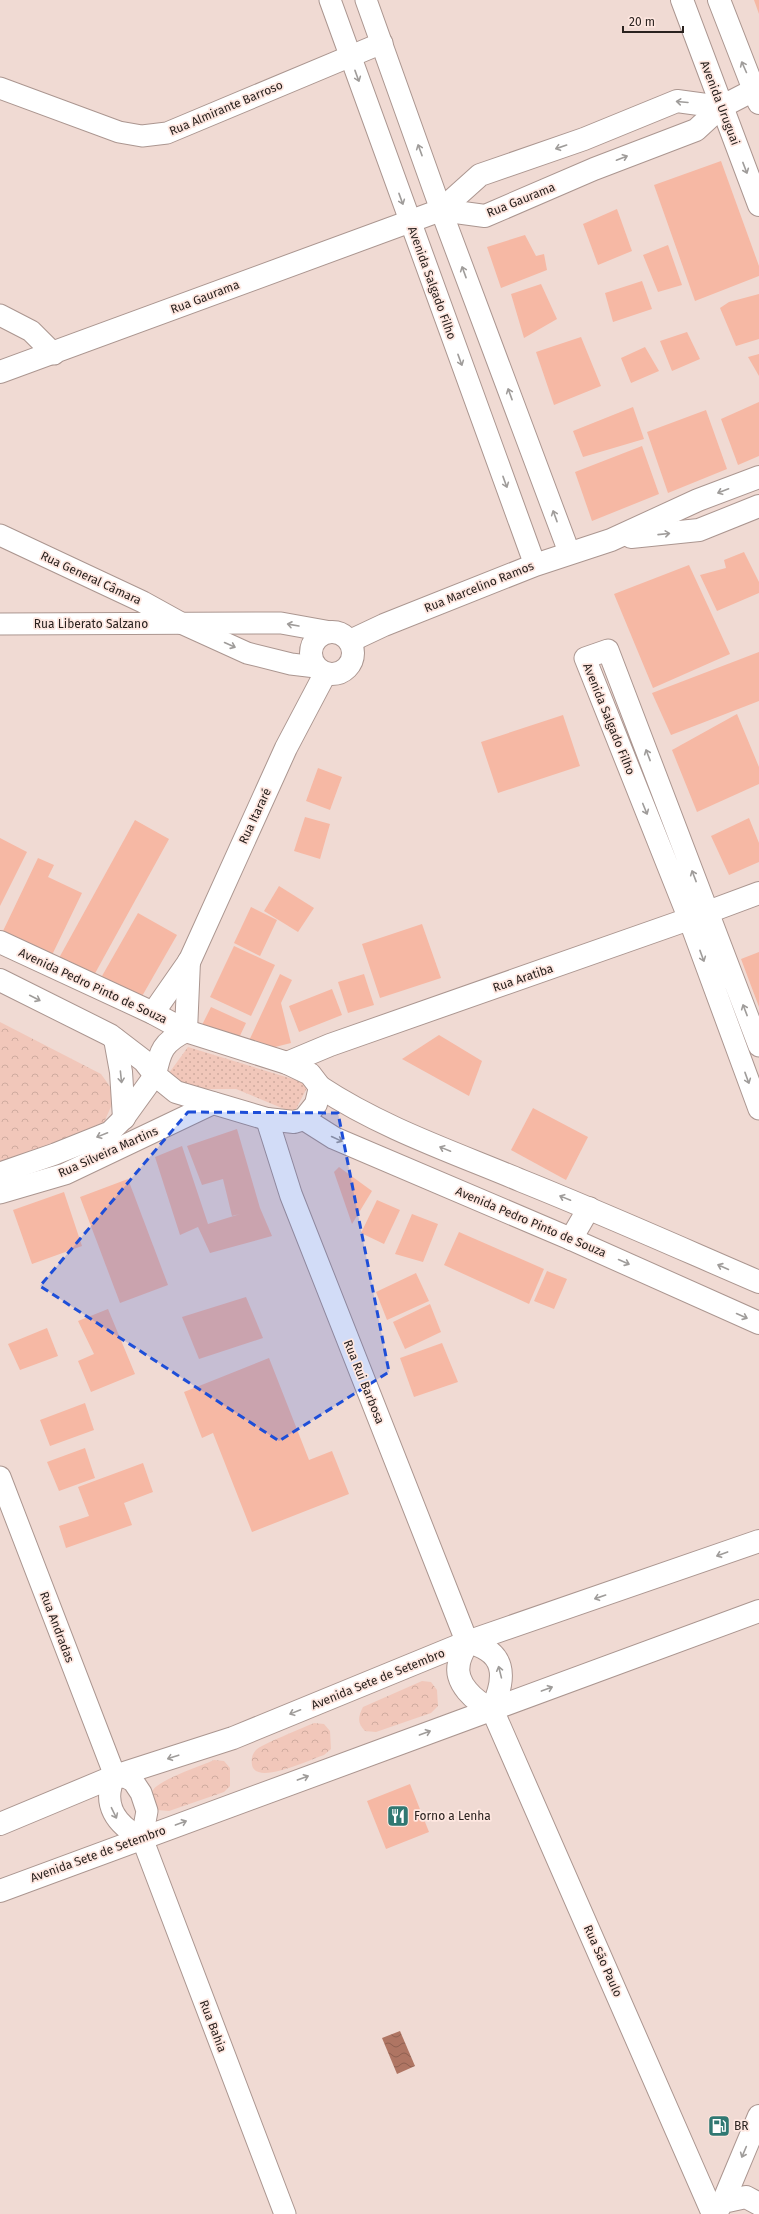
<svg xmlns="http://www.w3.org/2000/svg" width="759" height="2214" viewBox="0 0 759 2214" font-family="'Fira Sans',sans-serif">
<defs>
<pattern id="grass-dots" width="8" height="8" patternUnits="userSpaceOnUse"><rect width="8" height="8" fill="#f1c7ba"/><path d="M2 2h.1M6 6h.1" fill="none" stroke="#cfab9f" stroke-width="1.8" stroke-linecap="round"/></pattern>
<pattern id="park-crowns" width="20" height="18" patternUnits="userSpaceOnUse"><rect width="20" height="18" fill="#f1c7ba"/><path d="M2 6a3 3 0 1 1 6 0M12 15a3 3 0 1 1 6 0" fill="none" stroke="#cfab9f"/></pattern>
<pattern id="water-waves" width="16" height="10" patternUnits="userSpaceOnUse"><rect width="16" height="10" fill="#af7563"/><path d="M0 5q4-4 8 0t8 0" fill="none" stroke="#8f6051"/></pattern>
</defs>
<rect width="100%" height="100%" fill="#f0dad3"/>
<path fill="url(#grass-dots)" d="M188 1047 309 1084 294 1113 236 1089H190L169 1073Z"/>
<g fill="url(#park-crowns)">
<path d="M0 1022 101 1074 116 1095 103 1125 0 1168Z"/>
<path d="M422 1681 431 1682 437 1690 438 1706 431 1713 376 1732 365 1731C357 1723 358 1717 363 1707Z"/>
<path d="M314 1723 324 1724 330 1731 331 1749 324 1755C311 1759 256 1786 252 1765 251 1760 252 1754 256 1750 260 1745 305 1727 314 1723Z"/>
<path d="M214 1760 224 1761 230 1768V1786L224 1792 169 1811 157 1810C151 1804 148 1792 157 1786 170 1776 198 1767 214 1760Z"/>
</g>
<path fill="url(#water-waves)" d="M400 2031 415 2066 397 2074 382 2038Z"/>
<g fill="#f6b8a4">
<path d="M754 0H759V14Z"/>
<path d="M721 161 759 266V276L695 301 654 185Z"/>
<path d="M617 209 632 251 598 265 583 224Z"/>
<path d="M525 235 536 256 544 254 547 270 501 288 487 247Z"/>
<path d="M668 245 682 285 658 292 643 255Z"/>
<path d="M642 281 652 309 613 322 605 293Z"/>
<path d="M541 284 557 319 524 338 511 294Z"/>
<path d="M759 294V339L736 346 720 308 729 302Z"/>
<path d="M687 332 700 359 672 371 660 341Z"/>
<path d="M581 337 601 386 554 405 536 352Z"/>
<path d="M645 347 659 371 631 383 621 358Z"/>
<path d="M759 354V376L748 357Z"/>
<path d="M759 402V456L738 465 721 419Z"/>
<path d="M633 407 644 439 583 457 573 431Z"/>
<path d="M706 410 727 469 668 493 647 432Z"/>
<path d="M642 446 659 494 592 521 575 472Z"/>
<path d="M744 552 759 582V593L717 611 700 575 726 568 724 560Z"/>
<path d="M689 565 730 654 653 688 614 594Z"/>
<path d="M759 652V701L671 735 652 693Z"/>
<path d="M737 714 759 767V784L697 812 672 750Z"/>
<path d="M563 715 580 766 498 793 481 742Z"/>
<path d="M318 768 342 777 330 810 306 801Z"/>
<path d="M305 817 330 824 320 859 294 851Z"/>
<path d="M749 818 759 843V862L729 875 711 836Z"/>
<path d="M135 820 169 839 93 977 59 958Z"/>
<path d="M0 838 27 852 0 906Z"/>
<path d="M38 858 54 865 48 877 82 893 52 955 3 931Z"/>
<path d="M279 886 314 908 298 932 264 911Z"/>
<path d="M251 907 277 920 260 956 234 943Z"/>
<path d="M138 913 177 935 141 998 102 976Z"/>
<path d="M422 924 441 978 380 998 362 944Z"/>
<path d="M234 946 275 965 251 1016 210 997Z"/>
<path d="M759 952V1007L741 959Z"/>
<path d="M280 974 292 980 281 1003 291 1043 259 1051 247 1045Z"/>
<path d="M364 974 374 1005 348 1013 338 982Z"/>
<path d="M332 989 342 1015 299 1032 289 1006Z"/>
<path d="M211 1007 246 1023 237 1042 202 1025Z"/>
<path d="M439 1035 482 1061 469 1096 402 1059Z"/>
<path d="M533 1108 588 1137 566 1180 511 1150Z"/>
<path d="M237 1129 260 1208 272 1236 210 1253 198 1227 180 1235 155 1157 182 1146 208 1224 240 1214 232 1216 223 1179 202 1185 187 1146Z"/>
<path d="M339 1167 372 1191 352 1224 334 1172Z"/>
<path d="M128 1179 168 1285 120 1303 80 1197Z"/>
<path d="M64 1192 82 1246 32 1264 13 1210Z"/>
<path d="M377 1200 400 1210 384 1244 361 1233Z"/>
<path d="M412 1214 438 1224 423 1262 395 1254Z"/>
<path d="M459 1232 544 1269 529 1304 444 1265Z"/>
<path d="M547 1271 567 1279 554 1309 534 1301Z"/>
<path d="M416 1273 429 1301 387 1320 376 1292Z"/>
<path d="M246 1297 263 1338 199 1359 182 1317Z"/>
<path d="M430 1304 441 1332 405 1349 393 1322Z"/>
<path d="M108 1309 135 1374 91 1392 78 1361 94 1354 78 1321Z"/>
<path d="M47 1328 58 1356 20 1370 8 1344Z"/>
<path d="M442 1343 458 1382 414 1397 400 1358Z"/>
<path d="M269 1358 309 1460 332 1451 349 1494 252 1532 213 1433 202 1438 184 1392Z"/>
<path d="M85 1403 94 1430 50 1446 40 1420Z"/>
<path d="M85 1448 95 1478 59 1491 47 1462Z"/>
<path d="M143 1463 153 1492 124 1503 132 1525 66 1548 59 1526 89 1516 78 1487Z"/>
<path d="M410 1784 429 1832 386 1849 367 1801Z"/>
</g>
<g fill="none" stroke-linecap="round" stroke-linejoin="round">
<g stroke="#ab9690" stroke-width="23">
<g id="street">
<path d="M330 0 535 565"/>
<path d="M366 0 441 210 569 552"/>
<path d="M0 88 119 132 142 136 167 133 382 43"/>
<path d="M0 315 31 331 54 354"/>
<path d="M0 535 143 602 181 623 247 653 291 664 316 667"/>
<path d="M0 624 281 623 331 632"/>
<path d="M759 1046 608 650 585 658 689 919 759 1109"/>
<path d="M0 1173 55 1154 110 1132 124 1118 155 1075"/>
<path d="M0 1193 65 1174 214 1103"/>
<path d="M0 1477 115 1776"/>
<path d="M115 1776 127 1778 133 1781 141 1793 147 1811 142 1838"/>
<path d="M115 1776C101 1804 116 1825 142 1838"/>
<path d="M142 1838 285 2214"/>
</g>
</g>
<g stroke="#ab9690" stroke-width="24">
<g id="secondary">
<path d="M682 0 759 205"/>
<path d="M719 0 759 103"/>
<path d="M441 210 485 216 594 169 696 130 721 107 754 90"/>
<path d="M0 372 441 210 480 175 584 139 677 101 721 107"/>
<path d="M631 537 699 530 759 506"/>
<circle cx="332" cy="653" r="21"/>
<path d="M350 641 384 625 535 565 611 540 698 500 759 477"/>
<path d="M0 942 153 1013 186 1031 189 961"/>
<path d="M0 980 110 1035 144 1061 155 1075 176 1092 267 1119 294 1122 304 1119 316 1104 320 1087 310 1074 287 1063 186 1031C163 1042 160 1051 155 1075"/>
<path d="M153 1013 190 960 286 748 325 674"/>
<path d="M115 1039 121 1072 124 1118"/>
<path d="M287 1063 330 1045 689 919 759 893"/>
<path d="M320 1087C382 1128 453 1152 522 1181 602 1213 680 1248 759 1282"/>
<path d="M267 1119 291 1195 467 1642"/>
<path d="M304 1119 334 1138 571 1239 759 1323"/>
<path d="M571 1239 589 1208"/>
<path d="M467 1642C506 1651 507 1676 492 1709"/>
<path d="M467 1642C465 1649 460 1656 459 1663 454 1683 475 1702 492 1709"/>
<path d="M492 1709 713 2214"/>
<path d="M723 2202 759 2116"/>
<path d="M717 2211 723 2202 746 2197 759 2204"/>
</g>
</g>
<g stroke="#ab9690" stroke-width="24">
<g id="primary">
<path d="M0 1824 115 1776 233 1738 467 1642 759 1541"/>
<path d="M0 1891 759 1611"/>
</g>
</g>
<use href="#street" stroke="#fff" stroke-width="21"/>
<use href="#secondary" stroke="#fff" stroke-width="22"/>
<use href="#primary" stroke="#fff" stroke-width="22"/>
</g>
<defs><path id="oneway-shaft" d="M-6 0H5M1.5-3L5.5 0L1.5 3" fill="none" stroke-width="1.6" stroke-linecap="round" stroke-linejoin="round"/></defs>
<g stroke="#9f9c9a">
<use href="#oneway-shaft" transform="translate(744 67) rotate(-114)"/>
<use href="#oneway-shaft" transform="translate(357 76) rotate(70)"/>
<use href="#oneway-shaft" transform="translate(682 102) rotate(-175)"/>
<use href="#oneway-shaft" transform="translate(561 147) rotate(161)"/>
<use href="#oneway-shaft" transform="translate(420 150) rotate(-110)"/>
<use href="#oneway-shaft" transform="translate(622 158) rotate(-21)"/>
<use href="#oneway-shaft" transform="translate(745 168) rotate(69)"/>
<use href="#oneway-shaft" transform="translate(401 199) rotate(70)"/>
<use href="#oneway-shaft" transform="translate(464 272) rotate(-110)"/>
<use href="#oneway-shaft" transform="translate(460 360) rotate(70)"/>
<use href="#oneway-shaft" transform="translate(510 394) rotate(-110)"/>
<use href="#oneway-shaft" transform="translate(505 482) rotate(70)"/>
<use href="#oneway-shaft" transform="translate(723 491) rotate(159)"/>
<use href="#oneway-shaft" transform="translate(555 516) rotate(-110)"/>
<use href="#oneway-shaft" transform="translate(664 534) rotate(-6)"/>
<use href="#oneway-shaft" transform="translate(293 625) rotate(-170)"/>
<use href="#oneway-shaft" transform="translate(230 645) rotate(24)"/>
<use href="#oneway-shaft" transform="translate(648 755) rotate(-111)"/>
<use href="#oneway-shaft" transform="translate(645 809) rotate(68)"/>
<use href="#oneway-shaft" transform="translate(694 876) rotate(-111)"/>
<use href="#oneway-shaft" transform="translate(702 956) rotate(70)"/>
<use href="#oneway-shaft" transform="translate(35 998) rotate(27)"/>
<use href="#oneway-shaft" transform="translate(745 1010) rotate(-111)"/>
<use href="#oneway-shaft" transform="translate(121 1077) rotate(84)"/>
<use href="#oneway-shaft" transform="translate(747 1078) rotate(70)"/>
<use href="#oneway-shaft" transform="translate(102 1135) rotate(158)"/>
<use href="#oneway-shaft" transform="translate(337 1139) rotate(25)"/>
<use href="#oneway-shaft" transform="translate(445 1149) rotate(-158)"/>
<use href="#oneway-shaft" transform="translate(565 1198) rotate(-158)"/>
<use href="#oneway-shaft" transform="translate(624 1262) rotate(24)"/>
<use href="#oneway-shaft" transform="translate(723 1267) rotate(-156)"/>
<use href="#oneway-shaft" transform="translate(742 1316) rotate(24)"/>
<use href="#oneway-shaft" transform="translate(722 1554) rotate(160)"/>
<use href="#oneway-shaft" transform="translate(600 1597) rotate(161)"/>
<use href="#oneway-shaft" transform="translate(500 1672) rotate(-104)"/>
<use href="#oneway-shaft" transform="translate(547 1689) rotate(-20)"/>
<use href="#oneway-shaft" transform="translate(295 1712) rotate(158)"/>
<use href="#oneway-shaft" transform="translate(425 1733) rotate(-20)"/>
<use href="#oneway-shaft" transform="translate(173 1757) rotate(162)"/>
<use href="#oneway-shaft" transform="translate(303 1778) rotate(-20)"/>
<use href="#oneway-shaft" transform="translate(114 1813) rotate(64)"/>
<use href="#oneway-shaft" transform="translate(181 1823) rotate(-20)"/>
<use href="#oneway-shaft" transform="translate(744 2152) rotate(113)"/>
</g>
<path fill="#1d4ed8" fill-opacity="0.2" stroke="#1d4ed8" stroke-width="3" stroke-dasharray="8 5" stroke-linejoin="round" d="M188 1112 338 1113 389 1372 279 1441 40 1286Z"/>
<defs>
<g id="restaurant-square" transform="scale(1.15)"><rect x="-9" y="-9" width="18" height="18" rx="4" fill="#307872" stroke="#fee7e0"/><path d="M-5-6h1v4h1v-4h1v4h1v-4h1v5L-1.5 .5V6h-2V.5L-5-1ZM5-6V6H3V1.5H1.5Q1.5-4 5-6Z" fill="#fff"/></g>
<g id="fuel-square" transform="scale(1.15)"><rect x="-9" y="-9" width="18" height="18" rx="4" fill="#307872" stroke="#fee7e0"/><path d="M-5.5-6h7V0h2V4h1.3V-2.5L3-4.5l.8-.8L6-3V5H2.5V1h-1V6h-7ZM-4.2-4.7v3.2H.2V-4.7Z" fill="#fff"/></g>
</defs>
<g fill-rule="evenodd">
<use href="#restaurant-square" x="398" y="1816"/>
<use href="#fuel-square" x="719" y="2126"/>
</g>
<g text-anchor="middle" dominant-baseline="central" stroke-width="3.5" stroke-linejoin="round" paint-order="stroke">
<g font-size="12" fill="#2a221f" stroke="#fee7e0">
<text transform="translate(720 103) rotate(69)">Avenida Uruguai</text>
<text transform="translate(226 108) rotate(-23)">Rua Almirante Barroso</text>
<text transform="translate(521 200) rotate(-22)">Rua Gaurama</text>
<text transform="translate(432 283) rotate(70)">Avenida Salgado Filho</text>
<text transform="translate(205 297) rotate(-21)">Rua Gaurama</text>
<text transform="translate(91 578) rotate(25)">Rua General Câmara</text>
<text transform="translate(479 587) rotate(-22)">Rua Marcelino Ramos</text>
<text x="91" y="624">Rua Liberato Salzano</text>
<text transform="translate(609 719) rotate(68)">Avenida Salgado Filho</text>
<text transform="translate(255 816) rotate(-65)">Rua Itararé</text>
<text transform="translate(523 978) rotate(-19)">Rua Aratiba</text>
<text transform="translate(93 986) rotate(25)">Avenida Pedro Pinto de Souza</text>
<text transform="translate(108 1152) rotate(-24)">Rua Silveira Martins</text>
<text transform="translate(531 1222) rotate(23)">Avenida Pedro Pinto de Souza</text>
<text transform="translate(364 1382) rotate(68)">Rua Rui Barbosa</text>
<text transform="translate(57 1627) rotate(69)">Rua Andradas</text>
<text transform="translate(378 1679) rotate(-22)">Avenida Sete de Setembro</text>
<text transform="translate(98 1854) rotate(-20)">Avenida Sete de Setembro</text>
<text transform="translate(603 1961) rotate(66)">Rua São Paulo</text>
<text transform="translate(213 2026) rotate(69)">Rua Bahia</text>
</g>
<g font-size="12" fill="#2a221f" stroke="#fee7e0" text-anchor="start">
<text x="414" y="1816">Forno a Lenha</text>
<text x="734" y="2126">BR</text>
</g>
</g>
<path d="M623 26v6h60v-6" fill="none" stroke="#2a221f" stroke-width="2"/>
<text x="629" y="26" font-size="12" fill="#2a221f" stroke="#fee7e0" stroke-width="3" paint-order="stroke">20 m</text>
</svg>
